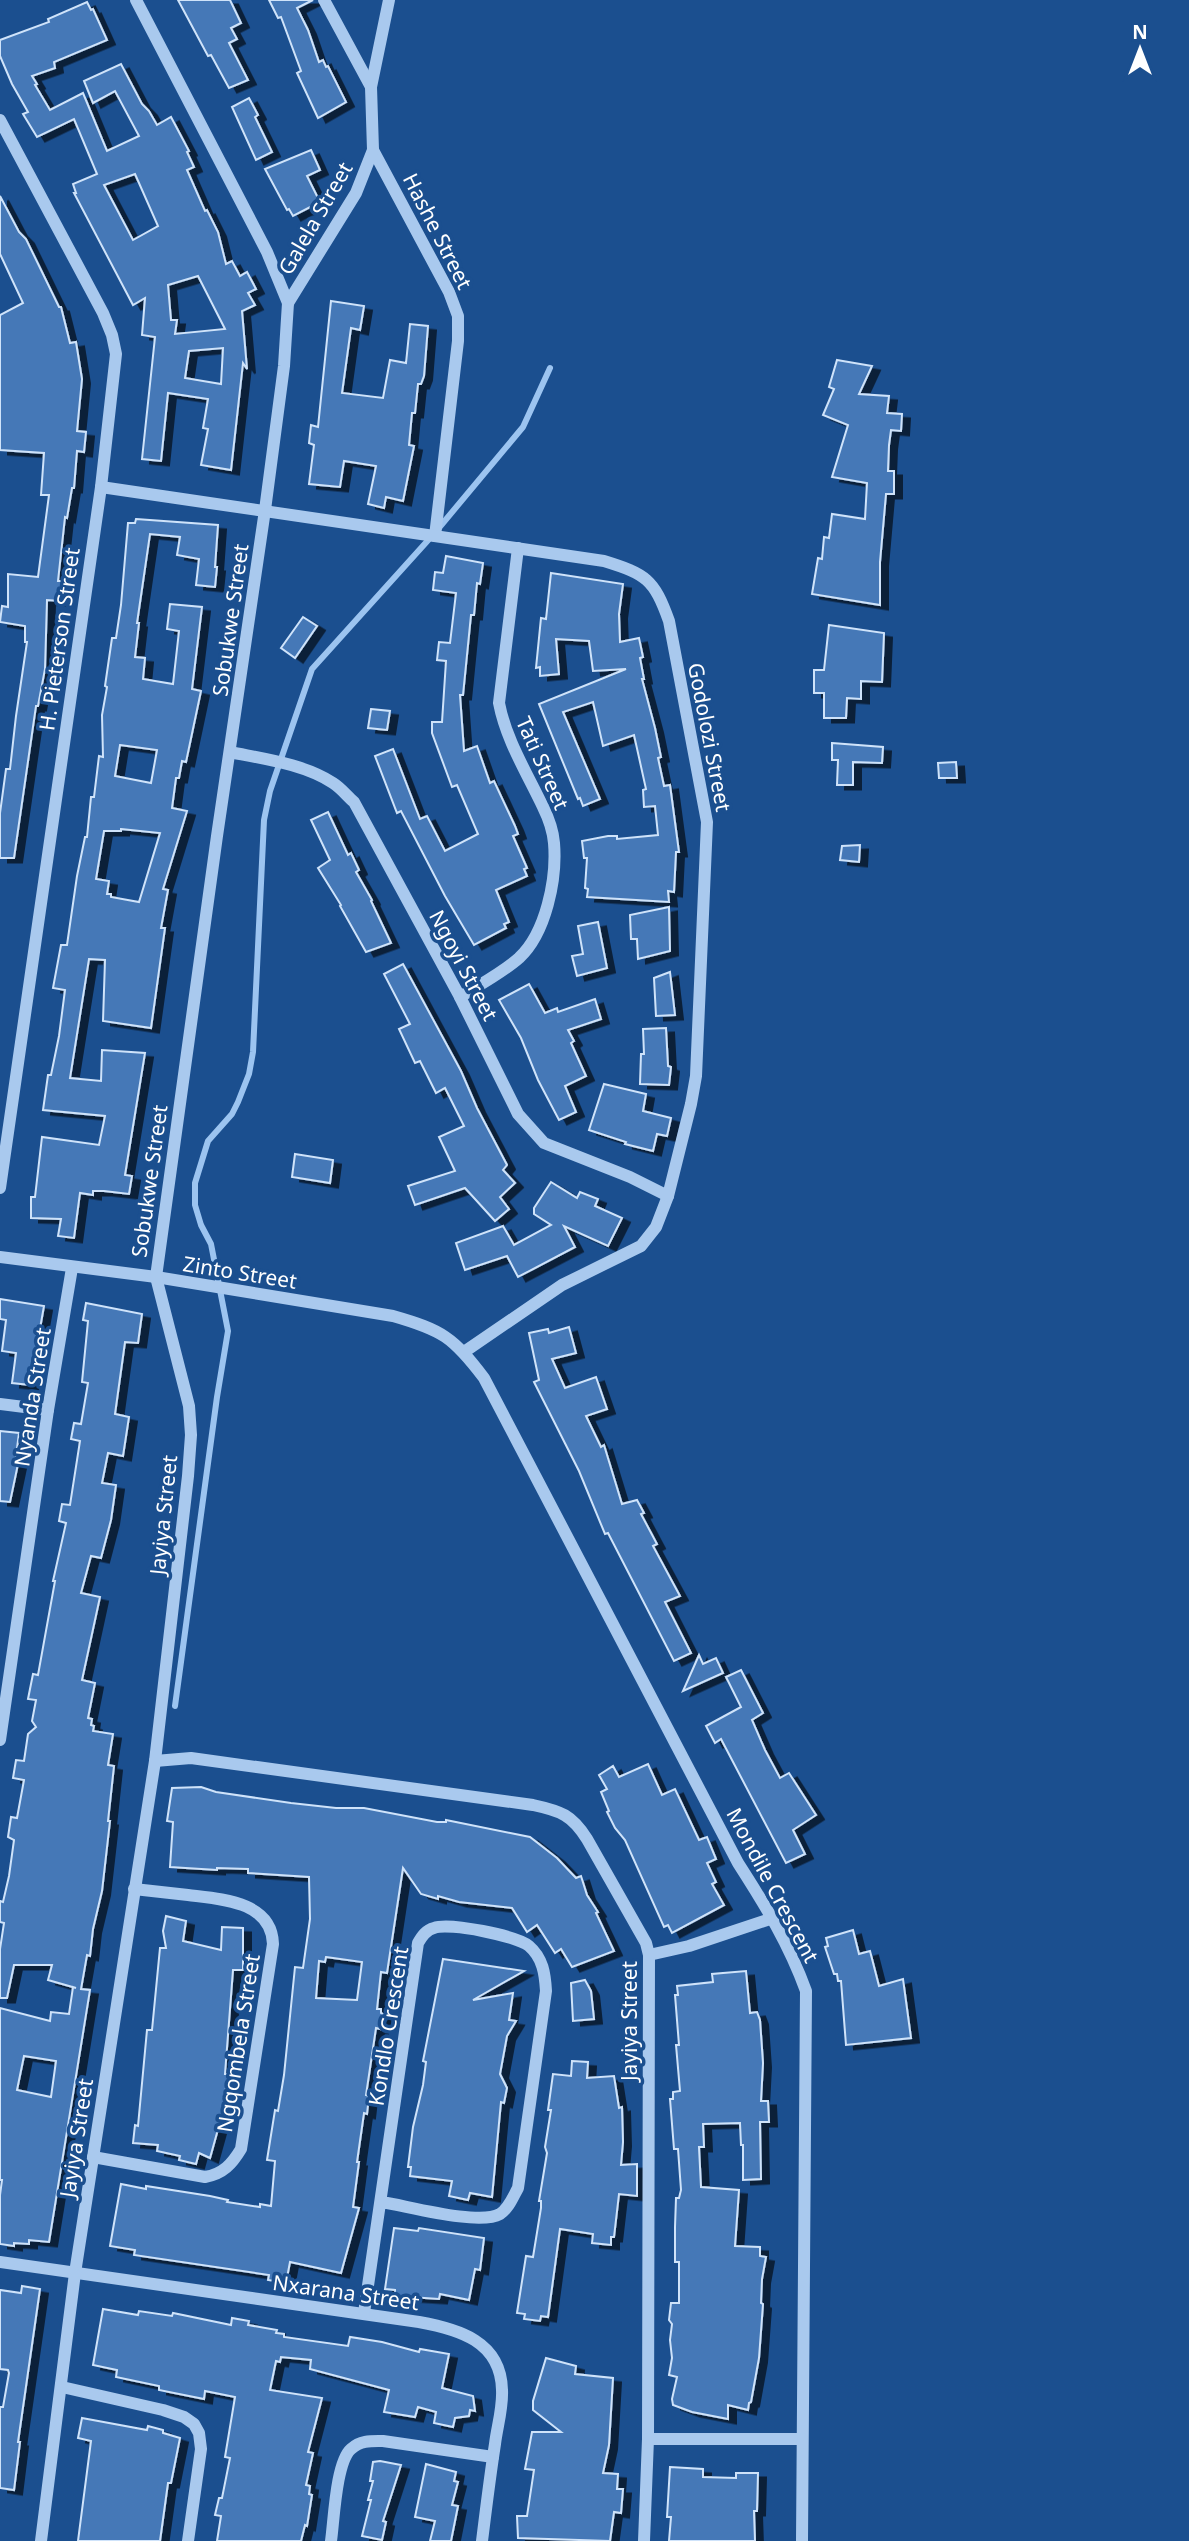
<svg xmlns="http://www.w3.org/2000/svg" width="1189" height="2541" viewBox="0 0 1189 2541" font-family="'Noto Sans',sans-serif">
<defs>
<filter id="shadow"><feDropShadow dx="8" dy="4.5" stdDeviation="0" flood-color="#0009"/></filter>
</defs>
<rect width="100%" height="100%" fill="#1b4f8f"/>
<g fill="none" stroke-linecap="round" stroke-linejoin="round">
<g stroke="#9cc4f0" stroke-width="6">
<path d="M438 529 523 427 550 368"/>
<path d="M175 1706 217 1397 228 1331 211 1244 201 1225 195 1205V1183L208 1141 232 1114 238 1102 249 1074 253 1052 264 820 270 791 312 669 431 537"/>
</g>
</g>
<g fill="#4478b7" stroke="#cfe3fa" stroke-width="2" fill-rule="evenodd" filter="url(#shadow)">
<path d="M178 0H230L241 23 231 28 237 39 229 43 248 80 229 88 211 55 208 56Z"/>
<path d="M269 0H313L297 8 308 30 319 62 323 60 326 67 328 66 346 102 318 118 297 73 301 71 281 17 278 18Z"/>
<path d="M87 2 91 10 93 9 107 40 54 62 55 68 32 76 37 84 35 85 50 110 83 93 107 151 139 136 115 91 93 103 84 81 121 64 142 104 149 111 157 125 171 117 189 151 187 152 194 167 187 170 205 211 207 210 218 232 226 264 232 261 240 276 247 272 256 289 248 293 255 305 242 311 247 369 243 363 231 470 201 465 208 429 203 428 208 399 168 393 161 461 142 459 155 337 142 335 145 298 133 305 74 193H76L73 184 97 174 74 119 37 137 23 114 28 112 12 84 0 56V40L49 22 48 19ZM135 174 158 226 133 240 104 185ZM198 276 225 329 175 334 177 320H171L168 285ZM223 348 221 384 185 378 189 351Z"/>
<path d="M249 98 258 115 255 117 272 152 256 160 232 107Z"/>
<path d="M311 150 320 170 307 176 320 202 293 216 289 209 287 210 265 169Z"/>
<path d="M0 196 19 232 26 239 59 307H61L70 343 76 342 82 379 77 431 86 432 84 452 77 451 74 488H72L67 518 65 517 58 581H63L61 601 47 600 45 669 38 706H36L14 858H0V813L6 769H10L16 716 27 642H25V626L0 622 2 606 8 607V574L38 577 49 495H41L44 453 0 450V315L23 303 0 254Z"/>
<path d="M331 301 364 306 360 330 351 328 342 393 383 398 390 360 406 363 410 324 428 326 424 376 421 384H418L415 413H412L409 445 414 446 403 501 386 497 384 508 368 504 376 466 344 461 340 487 309 484 314 445 309 443 311 425 318 427Z"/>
<path d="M837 360 872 366 859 394 889 396 887 413 902 414 901 431 891 430 889 445 888 471H894V494H886L880 562V605L812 594 818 558 822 559 824 537 829 538 832 514 865 519 867 483 832 477 848 425 823 415 834 389 829 387Z"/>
<path d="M136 519 218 525 215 567H217L215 587 196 585 199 559 177 555 180 537 150 534 137 623H139L135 657 145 658 143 679 173 684 179 631 167 629 170 604 202 607 192 689 201 691 186 762 182 761 179 778H176L172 808 187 811 163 889 168 890 161 928H165L151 1028 103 1021 105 960 89 959 70 1078 101 1081 102 1050 145 1053 125 1175 132 1176 129 1194 104 1191H93V1195L80 1193 74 1238 58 1236 61 1219 31 1218V1197H35L42 1137 99 1145 105 1116 43 1110 48 1075H51L59 1036 65 990 53 988 61 945H67L77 876 85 837H87L91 797H94L99 756 103 757 102 715 107 687 105 686 112 638H116L121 605 128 523H135ZM120 745 157 750 151 783 115 776ZM121 829 160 833 139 902 111 897V894H107L109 881 96 879 104 831H121Z"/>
<path d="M446 556 483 563 480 584 477 583 474 615H471L463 695H460L464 751 477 746 490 783 494 781 515 826 518 834 513 836 527 868 524 869 527 876 496 890 509 922 504 924 506 928 474 945 445 896 401 811 397 813 375 756 393 749 420 819 427 816 445 851 478 834 457 785 452 787 432 733V722H442L446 661 437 660 439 642 450 643 456 593 433 590 435 572 443 573Z"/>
<path d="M551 573 623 584 619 614 620 642 639 638 643 657 640 658 644 679H642L655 728 661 757 658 758 664 786 670 785 679 852H676L674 892 668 891 669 902 587 897 588 889 585 888 587 858H584L582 841 608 836H617V839L658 835 655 806 644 807 643 790 646 789 634 735 603 746 593 702 563 712 600 799 583 806 580 798 578 799 539 704 626 669 593 671 589 641 556 639 559 674 540 676V667L536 668 541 618 546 619Z"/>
<path d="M303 617 317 626 295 658 281 648Z"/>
<path d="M829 625 884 633 882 682 861 681V699L847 698 846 718H824V693H814V670H824Z"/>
<path d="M371 709 390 711 387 730 368 728Z"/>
<path d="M832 743 883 747 882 763 853 762V785H837L838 760H832Z"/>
<path d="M956 762 957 778H939L938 763Z"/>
<path d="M328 812 348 855 351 853 359 870 356 872 372 900 371 901 391 943 366 952 340 906 341 905 318 868 330 860 311 820Z"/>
<path d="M860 845 859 862 840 860 842 846Z"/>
<path d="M669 907 670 951 638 959 637 939H631L630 915Z"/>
<path d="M598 922 607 968 577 976 572 956 583 954 578 926Z"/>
<path d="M403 964 461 1071 477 1108 507 1165 503 1170 515 1183 500 1197 509 1209 495 1221 465 1188 415 1205 408 1186 455 1171 439 1137 464 1126 445 1088 436 1093 420 1061 415 1063 399 1029 410 1024 384 974Z"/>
<path d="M670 972 675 1015 656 1016 654 978Z"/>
<path d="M529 984 545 1013 557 1008 558 1012 595 999 601 1019 568 1030 574 1041 571 1043 586 1076 565 1086 576 1112 559 1120 538 1080 521 1038 499 1000Z"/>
<path d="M666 1028 668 1066 671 1067 669 1085 640 1084 641 1054H644L643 1029Z"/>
<path d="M604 1084 646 1094 643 1111 671 1118 667 1136 657 1134 653 1151 625 1144 626 1142 589 1130Z"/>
<path d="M295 1154 333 1160 330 1183 292 1177Z"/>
<path d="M551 1182 577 1198 580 1192 598 1199 595 1206 622 1218 608 1246 564 1226 575 1247 518 1277 507 1256 465 1270 456 1243 503 1226 514 1245 551 1225 534 1214V1208Z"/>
<path d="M0 1299 44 1306 30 1385 12 1383 16 1353 2 1351 6 1320 0 1319Z"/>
<path d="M86 1303 142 1314 138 1343 125 1342 115 1414 129 1417 123 1456 108 1453 102 1483 116 1485 111 1520 101 1558 91 1556 81 1593 100 1597 82 1680 95 1683 88 1718 92 1719 91 1725 94 1726 93 1731 113 1734 108 1765 114 1766 108 1821H110L102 1891 93 1929 90 1956 87 1955 81 1989 90 1990 49 2242 29 2240V2244L14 2243V2246L0 2244V2195L2 2180H0V2008L50 2021 51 2012 69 2014 73 1987 76 1988 48 1980 52 1965H14L7 1998H0V1949L4 1923 0 1922V1901L3 1902 9 1876 14 1840 8 1837 11 1817 17 1818 24 1780 13 1778 16 1760 24 1761 28 1734 36 1727 32 1721 36 1700 28 1699 33 1674 38 1675 55 1581H53L66 1523 59 1521 62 1504 70 1505 80 1441 71 1439 74 1423 81 1424 88 1383 82 1382 88 1321 83 1320ZM24 2056 56 2061 51 2097 17 2090Z"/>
<path d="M569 1327 576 1353 552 1359 565 1388 596 1377 607 1409 586 1416 601 1447 604 1445 622 1504 637 1500 644 1513 641 1514 657 1544 653 1546 680 1596 665 1602 691 1653 674 1661 608 1533 605 1534 579 1471 534 1382 539 1380 529 1333 548 1329 549 1333Z"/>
<path d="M0 1431 19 1433 15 1464H18L10 1502 0 1501Z"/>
<path d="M699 1655 703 1664 716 1658 723 1673 683 1691Z"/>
<path d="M741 1670 763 1713 752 1720 765 1750 780 1778 789 1773 816 1815 793 1830 805 1854 786 1863 721 1739 715 1743 706 1726 741 1707 726 1677Z"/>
<path d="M648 1764 662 1795 675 1789 699 1840 707 1837 716 1859 707 1863 716 1882 712 1884 724 1905 672 1933 668 1925 664 1927 625 1840 615 1828 607 1812 609 1811 601 1792 607 1789 599 1775 613 1766 619 1777Z"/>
<path d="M201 1787 216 1792 291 1803 336 1808H364L437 1822H446V1820L530 1837 557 1858 576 1878 581 1876 587 1895 598 1912 596 1913 614 1951 572 1967 561 1949 555 1953 537 1925 527 1932 512 1908 459 1902 438 1896V1899L421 1894 403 1868 387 1973 381 1972 377 2009H381V2013L383 2014 380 2029 376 2028 366 2095 369 2096 367 2114 364 2113 357 2162H359L353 2207 359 2208 341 2273 290 2262 286 2283 268 2280 269 2275 134 2255 135 2250 110 2246 121 2184 146 2189V2186L210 2196 228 2200 227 2202 260 2207V2204L271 2206 275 2161 267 2160 275 2110 278 2111 284 2075 295 1967 303 1968 310 1919 309 1877 248 1873V1869L217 1868V1870L170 1867 173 1822 167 1821 172 1788ZM326 1957 362 1962 357 2000 316 1998 319 1961 325 1962Z"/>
<path d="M166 1916 186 1921 183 1941 221 1950 222 1927 243 1928V1970H233L225 2074H229L224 2097H227L210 2158 199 2153 196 2164 179 2160 180 2156 157 2151 158 2145 133 2143 135 2125 138 2126 147 2030H152L160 1948H166L163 1931Z"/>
<path d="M853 1930 859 1954 870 1951 879 1986 903 1979 911 2038 846 2045 841 1981H838L837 1974H834L825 1947 828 1946 826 1938Z"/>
<path d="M443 1959 524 1971 473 2000 513 1993 509 2020 516 2021 507 2036 500 2074 507 2088 504 2103 501 2102 492 2197 470 2193 468 2200 449 2196 452 2181 410 2176 411 2167H408L413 2127 423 2085 426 2062 423 2061Z"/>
<path d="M746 1971 750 2013 757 2012 760 2020 763 2063 761 2101H768L769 2122H760L761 2179 743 2180V2145H741L740 2123 703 2124 704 2147H699L701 2187 739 2190 735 2246 760 2247V2256L766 2257 762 2279 761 2303 763 2304 759 2358 751 2402 749 2403 748 2410 728 2405V2419L692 2412 673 2405 672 2399 677 2377 669 2375 672 2358 670 2340 672 2324 669 2320 671 2303H679V2262H675V2227L676 2198H679L681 2190 678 2149H674L670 2099H673V2092L680 2091 676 2045H679L675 1995H678L677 1986 713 1982 712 1974Z"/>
<path d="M585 1980 591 1991 594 2019 573 2021 571 1983Z"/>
<path d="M572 2061 588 2062 587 2078 614 2076 619 2108 622 2107 623 2142 621 2165 637 2164V2196L619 2194 614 2237H611V2245L592 2243 593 2234 560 2229 548 2317 541 2316 540 2321 524 2319 525 2314 517 2313 526 2256 533 2257 541 2208V2201H539L547 2153 545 2147 551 2110H548L553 2074 571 2076Z"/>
<path d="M394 2228 418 2231 419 2228 484 2238 480 2270 475 2269 469 2300 440 2294 439 2299 395 2296V2290L385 2289Z"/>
<path d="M22 2286 40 2289 18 2442H20L14 2490 0 2488V2407H3L9 2373 8 2370 0 2369V2290L21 2293Z"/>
<path d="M103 2309 138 2315 139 2311 172 2316 173 2313 231 2325 232 2318 249 2321 248 2325 277 2330 276 2333 284 2334V2337L348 2346 350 2337 382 2342 419 2352 420 2349 449 2354 442 2388 473 2396 475 2411 470 2410 469 2416 455 2418 453 2427 434 2423 436 2412 418 2407 415 2417 384 2412 389 2390 310 2369 311 2360 281 2357 280 2362 276 2361 270 2390 322 2398 308 2452 313 2453 306 2485 310 2486 309 2494 312 2495 307 2526 305 2525 301 2541H217L221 2516 215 2515 219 2498H222L230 2458 225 2457 235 2397 205 2391 204 2399 159 2390V2386L116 2377 117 2370 93 2365Z"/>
<path d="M546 2358 576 2366 575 2374 613 2378 609 2445 603 2473 618 2474 617 2489H623L621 2513 614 2512 610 2541 518 2538 517 2516H527L534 2470 525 2469 532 2432H561L533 2410V2401Z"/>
<path d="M82 2418 147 2430 148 2426 163 2430V2433L180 2438 171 2483H168L160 2541H78L91 2441 78 2438Z"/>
<path d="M380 2461 401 2465 383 2521 386 2522 382 2540 362 2536 371 2500H368L373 2481H370L373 2462Z"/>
<path d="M426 2464 456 2472 454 2481 458 2482 452 2505 458 2506 451 2541H430L435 2521 415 2517Z"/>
<path d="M670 2467 703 2469V2477L736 2478V2473H758L757 2511H754L755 2541H669L671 2517H667Z"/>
</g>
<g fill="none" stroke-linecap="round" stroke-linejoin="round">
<g stroke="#a9c9ee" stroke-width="12">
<path d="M324 0 371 87 373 150 449 292 458 316V341L435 536"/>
<path d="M371 87 389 0"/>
<path d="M0 120 103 313 112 335 116 354 101 487 0 1188"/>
<path d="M288 303 356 193 373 150"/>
<path d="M101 487 604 561C646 574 654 579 669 621L707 822 696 1076 691 1104 668 1196 656 1227 641 1246 562 1285 464 1352"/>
<path d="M230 752C264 759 304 764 333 783 341 788 347 796 354 802L460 997 518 1114 544 1143 630 1177 668 1196"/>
<path d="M460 997C479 985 502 973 519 958 546 933 557 879 554 843 553 831 548 817 543 807 527 773 506 740 499 703L518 548"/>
<path d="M0 1257 156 1277 393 1316C442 1330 453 1337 484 1378L738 1863C765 1905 789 1944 806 1991L802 2541"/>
<path d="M0 1404 48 1410"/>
<path d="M0 1740 48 1410 72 1268"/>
<path d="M155 1761 191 1758 533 1805C561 1811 572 1815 587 1839L646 1943 649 1955 648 2439 644 2541"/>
<path d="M649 1955 689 1946 773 1918"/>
<path d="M93 2157 205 2177C223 2174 232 2164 241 2149L273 1944C272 1901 220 1899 188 1895 170 1893 152 1891 134 1889"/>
<path d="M0 2262 419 2322C458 2329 501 2341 502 2390 503 2408 497 2427 495 2444 490 2476 486 2509 482 2541"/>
<path d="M364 2313 418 1943C422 1936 426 1930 434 1928 449 1922 517 1936 529 1946 543 1958 545 1974 546 1991L518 2188C513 2197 509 2208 500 2214 479 2226 408 2206 382 2202"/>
<path d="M62 2387 163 2410 184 2417 194 2424 199 2433 201 2449 188 2541"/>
<path d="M648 2439H802"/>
<path d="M41 2541 75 2273 155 1761 188 1476 191 1435 189 1406 156 1277 217 836 265 510 284 366 288 303 267 252 136 0"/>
<path d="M331 2541C334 2520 336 2462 351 2449 361 2440 372 2441 383 2441L493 2457"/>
</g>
</g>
<g text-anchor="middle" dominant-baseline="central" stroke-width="7" stroke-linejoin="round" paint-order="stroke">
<g font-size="21" fill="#fff" stroke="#1b4f8f">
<text transform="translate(315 218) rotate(-60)">Galela Street</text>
<text transform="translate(438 231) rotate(63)">Hashe Street</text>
<text transform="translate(230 620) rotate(-82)">Sobukwe Street</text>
<text transform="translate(59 639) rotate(-82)">H. Pieterson Street</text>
<text transform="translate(710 737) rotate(79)">Godolozi Street</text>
<text transform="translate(543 763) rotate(66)">Tati Street</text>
<text transform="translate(464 965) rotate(62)">Ngoyi Street</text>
<text transform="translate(149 1181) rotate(-82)">Sobukwe Street</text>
<text transform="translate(240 1272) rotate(9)">Zinto Street</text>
<text transform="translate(32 1397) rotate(-81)">Nyanda Street</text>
<text transform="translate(163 1515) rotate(-84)">Jayiya Street</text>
<text transform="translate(773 1885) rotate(62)">Mondile Crescent</text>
<text transform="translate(629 2021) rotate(-90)">Jayiya Street</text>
<text transform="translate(388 2026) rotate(-81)">Kondlo Crescent</text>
<text transform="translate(238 2043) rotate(-81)">Ngqombela Street</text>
<text transform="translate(76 2138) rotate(-81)">Jayiya Street</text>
<text transform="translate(346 2292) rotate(8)">Nxarana Street</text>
</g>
</g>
<g transform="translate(1140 49)" stroke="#1b4f8f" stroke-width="5" paint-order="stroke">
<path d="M0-5L12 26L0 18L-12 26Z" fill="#ffffff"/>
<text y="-10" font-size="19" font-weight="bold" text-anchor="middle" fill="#ffffff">N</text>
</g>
</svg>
